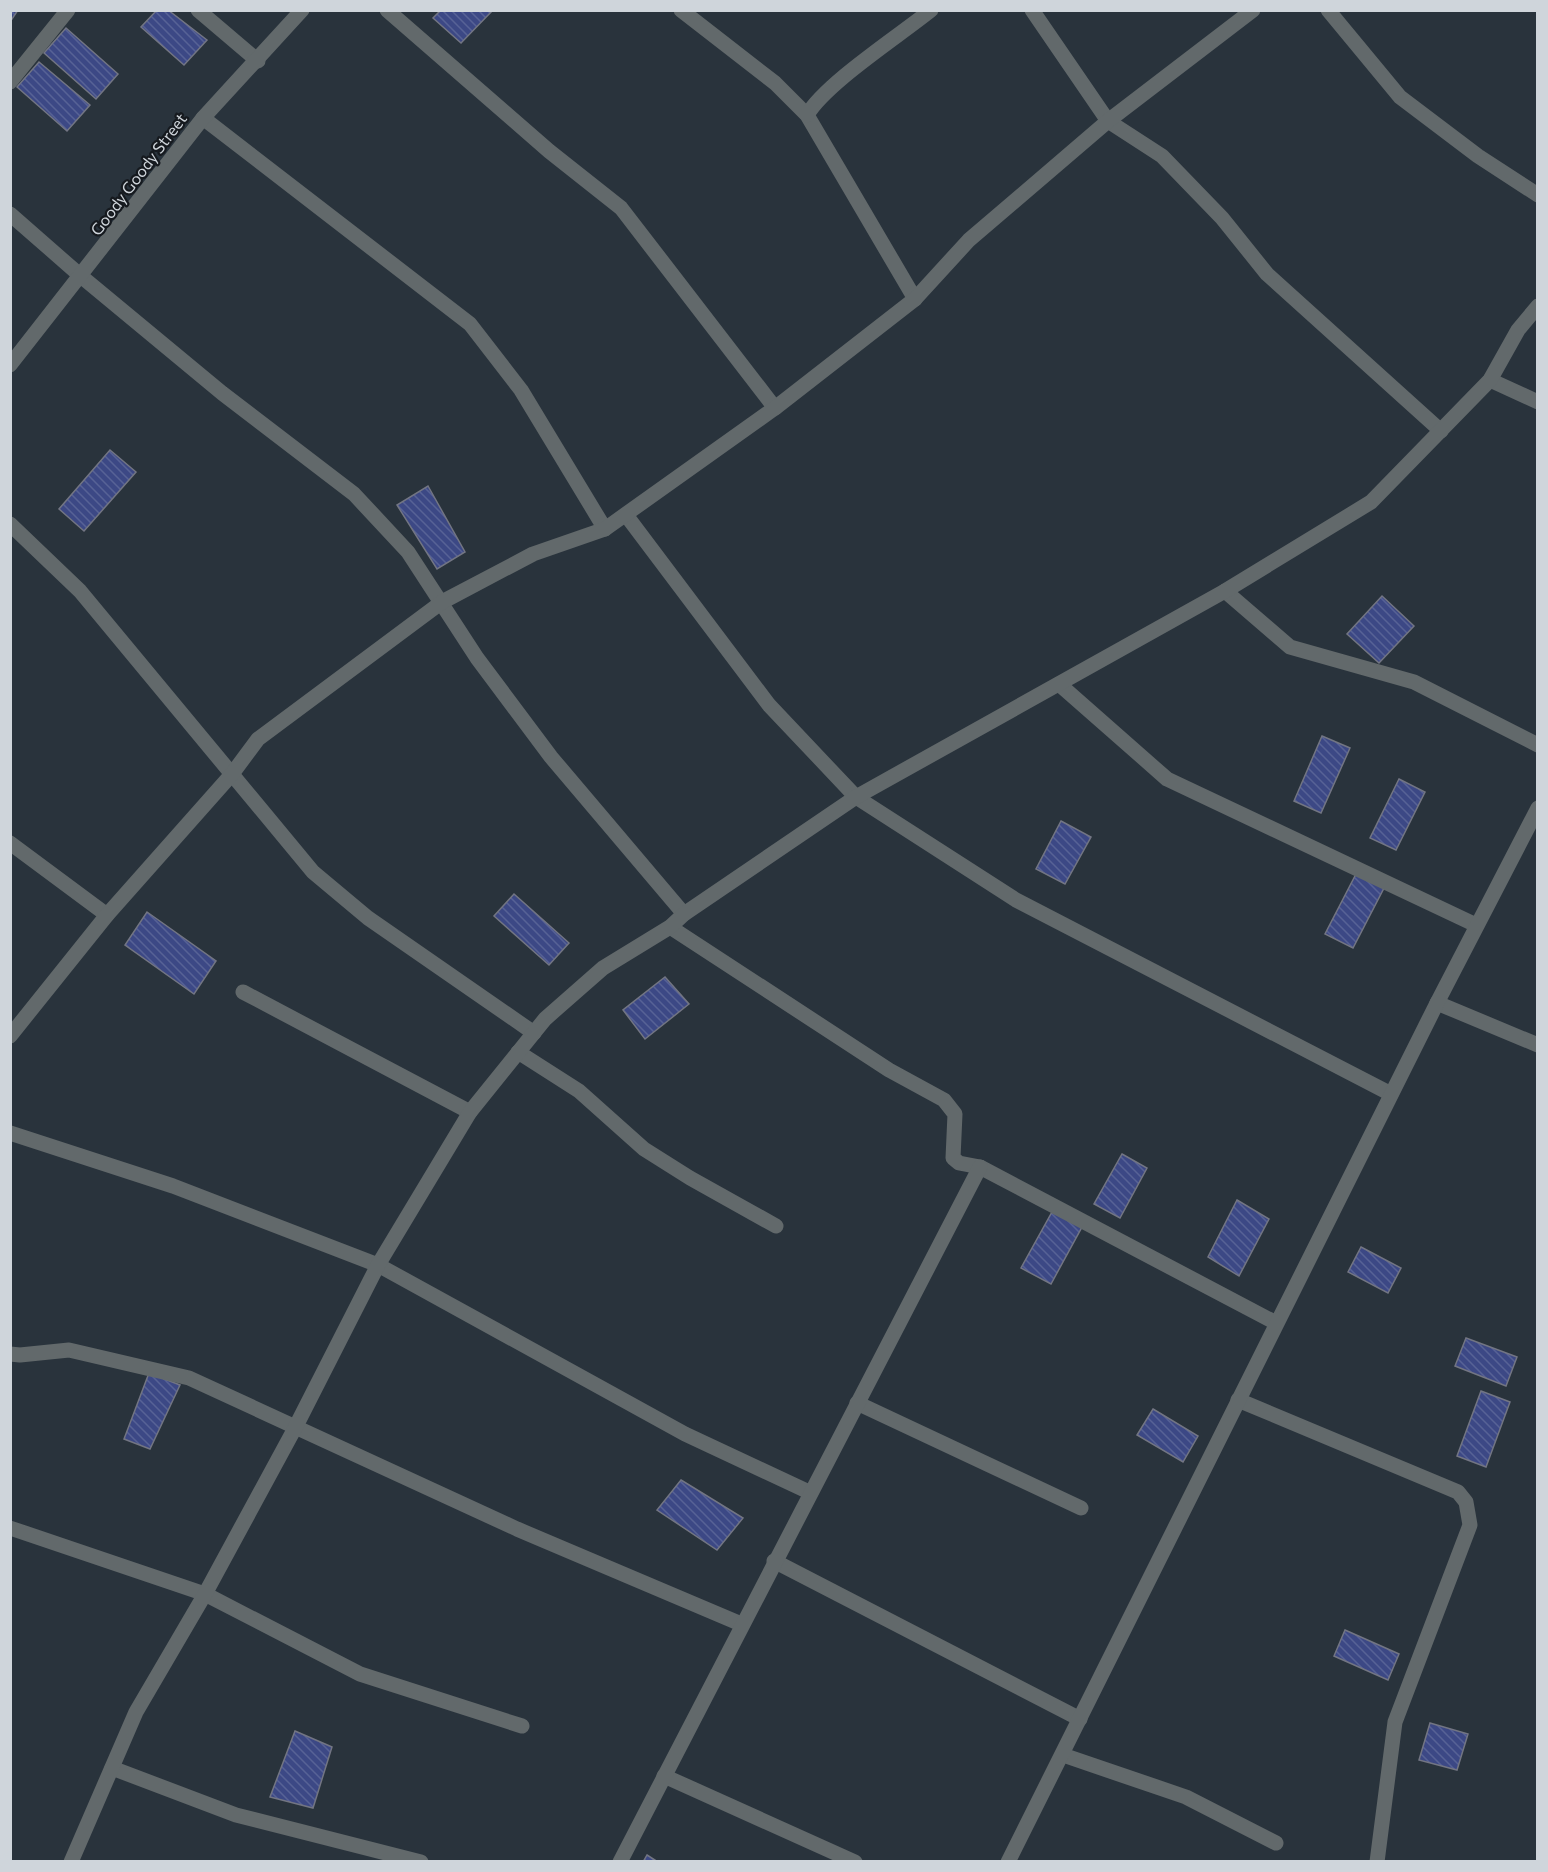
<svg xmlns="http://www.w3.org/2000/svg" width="1548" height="1872" viewBox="0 0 1548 1872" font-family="Commissioner,sans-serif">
<defs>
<pattern id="building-back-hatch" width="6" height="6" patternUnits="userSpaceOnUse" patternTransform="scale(1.5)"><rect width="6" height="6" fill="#3c4885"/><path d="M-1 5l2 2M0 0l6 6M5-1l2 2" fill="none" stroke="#576296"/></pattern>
</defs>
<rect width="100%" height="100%" fill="#29333c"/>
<g fill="url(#building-back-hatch)" stroke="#727583" stroke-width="1.5">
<path d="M10 10H18L12 19 10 18Z"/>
<path d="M157 10H168L207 40 184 65 141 27Z"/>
<path d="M441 10H493L461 43 433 18Z"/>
<path d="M66 28 118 74 96 99 44 53Z"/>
<path d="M39 62 90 105 67 131 17 87Z"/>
<path d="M110 450 136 472 84 531 59 509Z"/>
<path d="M428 486 465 552 437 569 397 505Z"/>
<path d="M1382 596 1414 626 1379 663 1347 634Z"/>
<path d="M1322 736 1350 748 1321 813 1294 801Z"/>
<path d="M1399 779 1425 792 1396 850 1370 838Z"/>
<path d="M1061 821 1091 837 1065 884 1036 869Z"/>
<path d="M1356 874 1384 888 1353 948 1325 934Z"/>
<path d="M514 894 569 943 549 965 494 916Z"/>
<path d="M147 912 216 961 194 994 125 945Z"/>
<path d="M665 977 689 1004 645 1039 623 1010Z"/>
<path d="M1122 1154 1147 1168 1120 1218 1094 1204Z"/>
<path d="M1237 1200 1269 1219 1239 1276 1208 1257Z"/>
<path d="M1052 1212 1082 1227 1051 1284 1021 1268Z"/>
<path d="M1361 1247 1401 1268 1388 1293 1348 1272Z"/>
<path d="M1466 1338 1517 1357 1506 1386 1455 1366Z"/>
<path d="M149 1373 180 1385 150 1449 124 1439Z"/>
<path d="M1481 1391 1510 1402 1486 1467 1457 1456Z"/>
<path d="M1153 1409 1198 1436 1183 1462 1137 1435Z"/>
<path d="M681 1480 743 1518 717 1550 657 1510Z"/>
<path d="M1345 1630 1399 1654 1388 1680 1334 1656Z"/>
<path d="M1430 1723 1468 1734 1457 1770 1419 1760Z"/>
<path d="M295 1731 332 1747 313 1808 270 1797Z"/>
<path d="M647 1855 658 1862H643Z"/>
</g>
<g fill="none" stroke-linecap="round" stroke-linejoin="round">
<g stroke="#62696b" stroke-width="15">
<path d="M198 10 258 61"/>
<path d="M387 10 549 151 621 208 775 408"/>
<path d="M681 10 775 83 807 115 915 299"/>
<path d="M1032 10 1108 121 1162 156 1222 218 1267 274 1441 431"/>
<path d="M1328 10 1400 97 1478 156 1538 195"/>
<path d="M10 82 68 10"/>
<path d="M807 115C826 83 899 36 931 10"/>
<path d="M203 118 470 324 521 390 605 529"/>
<path d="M10 214 82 277 222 393 354 494 408 552 477 658 551 757 684 914"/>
<path d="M10 365 203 118 302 10"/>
<path d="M1490 380 1538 402"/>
<path d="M626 515 769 705 856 797 1016 900 1391 1094"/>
<path d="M10 524 80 591 313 872 368 918 534 1033"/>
<path d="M1225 591 1290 647 1414 682 1538 745"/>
<path d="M1059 684 1167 779 1476 925"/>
<path d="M10 843 107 915"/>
<path d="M670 927 889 1070 944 1100 955 1114 953 1158 959 1163 980 1167 1276 1323"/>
<path d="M243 992 470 1112"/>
<path d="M1437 1003 1538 1045"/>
<path d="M10 1036 107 915 232 774 258 739 442 602 533 554 605 529 775 408 915 299 969 240 1108 121 1253 10"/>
<path d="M518 1052 579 1091 644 1149 690 1178 776 1226"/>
<path d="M10 1133 173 1186 378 1265 685 1434 809 1492"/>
<path d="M10 1354 20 1355 69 1350 189 1378 517 1529 741 1624"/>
<path d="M1238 1400 1458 1492 1466 1502 1470 1525 1395 1722 1377 1862"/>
<path d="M857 1403 1081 1508"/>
<path d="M10 1528 205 1594 360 1674 522 1726"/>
<path d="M774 1561 1080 1719"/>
<path d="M1063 1755 1186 1797 1276 1843"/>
<path d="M112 1768 236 1815 421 1862"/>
<path d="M664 1776 855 1862"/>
<path d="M71 1862 136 1712 205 1594 295 1428 378 1265 470 1112 545 1019 603 968 670 927 684 914 856 797 1225 591 1371 502 1490 380 1518 330 1538 306"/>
<path d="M620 1862 980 1167"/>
<path d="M1008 1862 1437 1003 1538 808"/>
</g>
</g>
<g text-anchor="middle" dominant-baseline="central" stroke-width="4.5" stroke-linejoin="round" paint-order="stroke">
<g font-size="16" fill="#cfd5db" stroke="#161a1f">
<text transform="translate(138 174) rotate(-53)">Goody Goody Street</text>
</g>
</g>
<rect width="1548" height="1872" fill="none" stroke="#cfd5db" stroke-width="24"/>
</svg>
